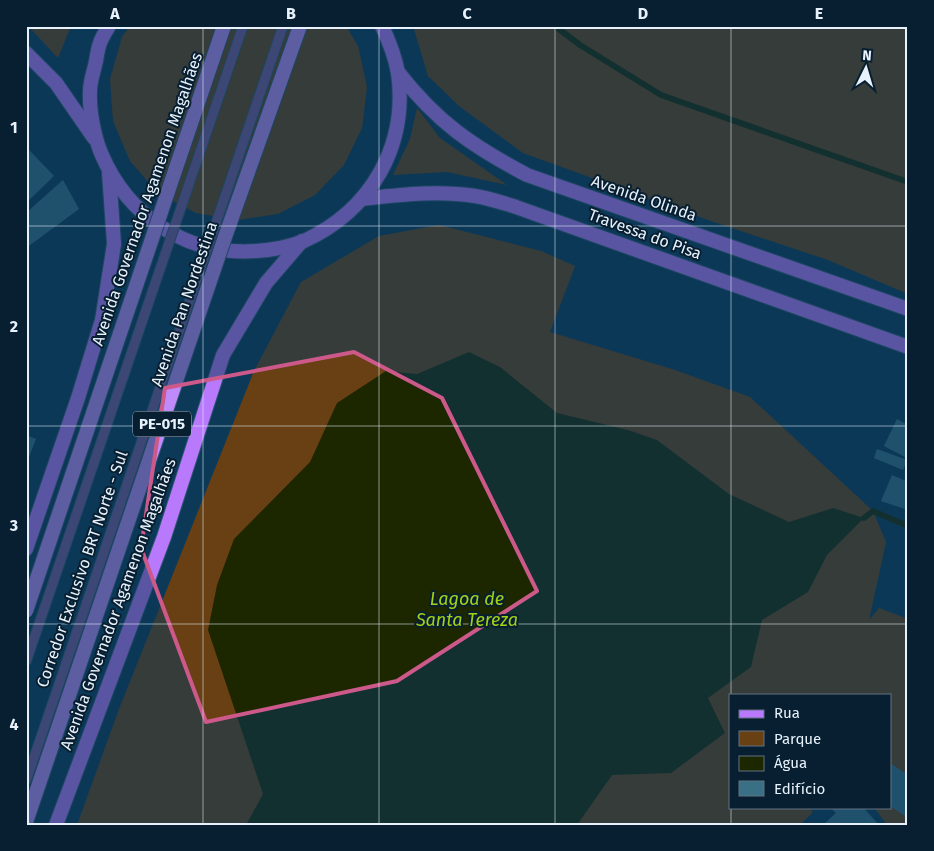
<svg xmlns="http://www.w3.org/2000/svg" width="934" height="851" viewBox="0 0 934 851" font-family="'Fira Sans',sans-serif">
<rect width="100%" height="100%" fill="#0d3958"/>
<g fill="#684014">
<path d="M27 26H71L58 58 29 27Z"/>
<path d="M130 26H346L358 46 367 87 362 128 344 165 315 195 278 214 237 220 196 213 158 193 130 161 113 121 110 79 122 37Z"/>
<path d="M413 26H908V294L828 260 711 221 523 153 459 106 428 76Z"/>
<path d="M417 108 440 138 507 185 447 172 393 175 410 139Z"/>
<path d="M439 225 541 251 575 266 550 332 675 370 750 397 873 511 886 542 869 620 879 608 908 619V825H887L874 807H890V695H730V807H808L813 812 800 825H77L119 709 254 371 301 282 379 236Z"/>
</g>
<path fill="#1c2700" d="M469 352 500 367 557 413 628 430 657 440 729 494 789 522 833 508 864 518 827 555 808 592 762 620 751 667 708 698 725 733 671 773 612 775 577 825H246L263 794 208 630 217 585 234 539 310 462 337 403 386 371 417 374Z"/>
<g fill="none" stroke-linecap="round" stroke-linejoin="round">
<g stroke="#1c2700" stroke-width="6">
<path d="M555 26 580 45 661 95 908 182"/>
<path d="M864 518 873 511 908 526"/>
</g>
</g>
<g fill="#397085">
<path d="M29 150 54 176 26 203V152Z"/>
<path d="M63 180 79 209 26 248V213Z"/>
<path d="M897 419 908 425 907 458 884 446Z"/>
<path d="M26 435 36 439 26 465Z"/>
<path d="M877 449 907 460 903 470 874 458Z"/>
<path d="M892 475 908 482V504L905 509 881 501Z"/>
<path d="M890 763 908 775V818L890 806Z"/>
<path d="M830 807H863L879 825H823L836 813Z"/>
</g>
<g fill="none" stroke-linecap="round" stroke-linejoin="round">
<g stroke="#305772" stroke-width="16">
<g id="primary">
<path d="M109 26C106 31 102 37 100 43 98 48 97 55 96 61 94 71 90 81 90 91 89 110 94 136 101 153 128 217 187 256 256 251 272 250 289 247 304 241 371 210 408 146 398 73 395 56 389 41 382 26"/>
<path d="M26 53 56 83 94 138"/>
<path d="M398 72C437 122 472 146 527 175L908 309"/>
<path d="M362 199C399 195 437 190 475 196 489 198 503 203 516 207L908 347"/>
<path d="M26 549 78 398 102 320 114 244 109 173"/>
<path d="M56 825 164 537 223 355 266 283 302 241"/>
</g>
</g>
<use href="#primary" stroke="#b979fd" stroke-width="14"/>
<g stroke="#305772" stroke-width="11" stroke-linecap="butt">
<g id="service-bridge">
<path d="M26 662 243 26"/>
<path d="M26 781 283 26"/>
</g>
</g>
<g stroke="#305772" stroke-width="16" stroke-linecap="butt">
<g id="trunk-bridge">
<path d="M26 611 224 26"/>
<path d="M26 822 225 237 300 26"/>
</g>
</g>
<use href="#service-bridge" stroke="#785a9a" stroke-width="9"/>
<use href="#trunk-bridge" stroke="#bf8afa" stroke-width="14"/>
</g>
<path d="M0 0H934V851H0ZM354 352 442 398 537 591 397 681 206 722 141 548 165 388Z" fill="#0d3958" fill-opacity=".55" fill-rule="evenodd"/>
<path fill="none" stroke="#cd598b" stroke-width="4" stroke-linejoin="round" d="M354 352 442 398 537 591 397 681 206 722 141 548 165 388Z"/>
<path fill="none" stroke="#e7f2fc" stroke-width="1" stroke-opacity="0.55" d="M203 26V825M379 26V825M555 26V825M731 26V695M26 226H908M26 426H908M26 624H908M731 807V825"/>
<g text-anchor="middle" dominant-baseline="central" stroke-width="4" stroke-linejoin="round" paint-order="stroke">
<rect fill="#081f31" stroke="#a4b3bf" stroke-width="1" x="133" y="411.5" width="58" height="25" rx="4"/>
<g font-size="15" font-weight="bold" fill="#e7f2fc">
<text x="162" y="424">PE-015</text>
</g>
<g font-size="16" fill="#e7f2fc" stroke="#081f31">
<text transform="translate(644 198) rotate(19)">Avenida Olinda</text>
<text transform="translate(147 199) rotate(-71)">Avenida Governador Agamenon Magalhães</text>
<text transform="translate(645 234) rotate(20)">Travessa do Pisa</text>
<text transform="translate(184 304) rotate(-71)">Avenida Pan Nordestina</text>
<text transform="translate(82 569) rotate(-71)">Corredor Exclusivo BRT Norte - Sul</text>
<text transform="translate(118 604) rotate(-70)">Avenida Governador Agamenon Magalhães</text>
</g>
<g font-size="18" font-style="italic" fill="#a3d214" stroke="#081f31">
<text x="467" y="599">Lagoa de<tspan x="467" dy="21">Santa Tereza</tspan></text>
</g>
</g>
<rect width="934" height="851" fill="none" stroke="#081f31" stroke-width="55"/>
<rect x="729" y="694" width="162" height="115" fill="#081f31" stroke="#617382"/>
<rect x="739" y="710" width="25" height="8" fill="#b979fd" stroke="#617382"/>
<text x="774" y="718" font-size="15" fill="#e7f2fc">Rua</text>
<rect x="739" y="731" width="25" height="15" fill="#684014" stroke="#617382"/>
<text x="774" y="744" font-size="15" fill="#e7f2fc">Parque</text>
<rect x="739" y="756" width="25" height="15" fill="#1c2700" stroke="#617382"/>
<text x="774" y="768" font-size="15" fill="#e7f2fc">Água</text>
<rect x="739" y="781" width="25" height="15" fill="#397085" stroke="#617382"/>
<text x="774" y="794" font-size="15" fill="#e7f2fc">Edifício</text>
<g transform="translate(866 68) rotate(5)" stroke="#081f31" stroke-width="4" paint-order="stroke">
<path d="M0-4L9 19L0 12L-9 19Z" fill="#e7f2fc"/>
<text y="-8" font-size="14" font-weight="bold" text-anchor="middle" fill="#e7f2fc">N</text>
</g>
<rect x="28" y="28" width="878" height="796" fill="none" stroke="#e7f2fc" stroke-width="2"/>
<g font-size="16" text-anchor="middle" font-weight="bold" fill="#e7f2fc">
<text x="115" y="19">A</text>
<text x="291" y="19">B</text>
<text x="467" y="19">C</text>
<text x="643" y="19">D</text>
<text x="819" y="19">E</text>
<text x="14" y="133">1</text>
<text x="14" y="332">2</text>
<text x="14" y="531">3</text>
<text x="14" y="730">4</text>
</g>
</svg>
